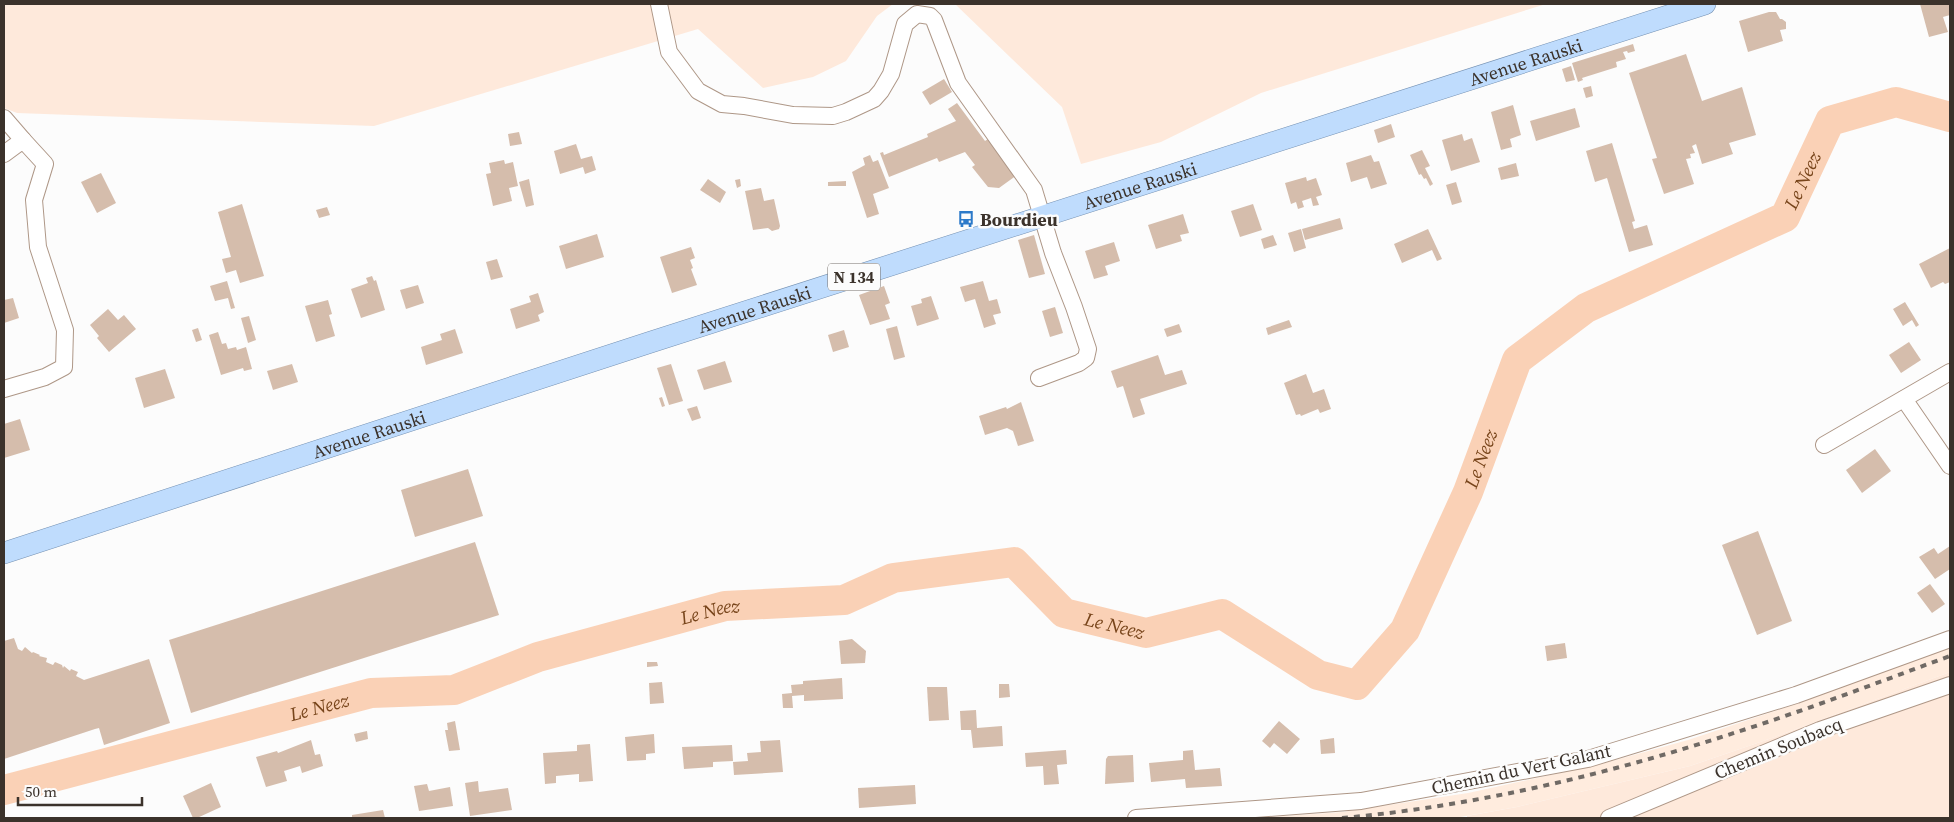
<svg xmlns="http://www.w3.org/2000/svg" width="1954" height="822" viewBox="0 0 1954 822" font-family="'Source Serif 4',serif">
<rect width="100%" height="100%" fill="#fcfcfc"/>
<path fill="#ffecde" d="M1950 647V672L1772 738 1690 766 1517 807 1455 818H1256L1342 812 1468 793 1601 764 1688 740 1802 702Z"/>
<g fill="#fee9db">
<path d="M4 4H893L877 16 846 61 813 77 763 88 698 29 374 126 17 113 4 108Z"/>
<path d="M955 4H1546L1261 93 1161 142 1081 164 1062 107Z"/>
<path d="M1950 672V818H1467V816L1517 807 1690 766 1772 738Z"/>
</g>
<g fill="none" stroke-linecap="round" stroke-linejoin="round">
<path stroke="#fad1b6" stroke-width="30" id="s1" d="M4 790 371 693 454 690 538 657 725 606 844 600 893 578 1014 562 1064 613 1146 633 1222 614 1318 675 1357 685 1405 630 1468 492 1517 360 1586 308 1785 217 1830 121 1896 102 1950 117"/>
</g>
<g fill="#d5bdac">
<path d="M1920 4H1950V15L1943 17 1948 32 1929 37Z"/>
<path d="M1769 12H1776L1780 19H1782L1786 22V29L1780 30 1783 41 1748 52 1739 21Z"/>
<path d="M1633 44 1635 51 1628 53 1627 51 1623 52 1626 59 1616 62 1617 67 1582 78 1583 80 1578 82 1572 63Z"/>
<path d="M1686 54 1702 101 1742 87 1756 135 1729 143 1733 154 1702 164 1696 144 1692 146 1695 153 1690 154 1691 158 1686 159 1694 184 1664 194 1652 159 1657 158 1629 73Z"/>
<path d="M1571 66 1575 80 1566 82 1562 69Z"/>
<path d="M944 79 952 92 930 105 922 92Z"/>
<path d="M1591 86 1593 96 1586 98 1583 88Z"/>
<path d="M957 103 985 141 988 139 1017 175 999 188 988 187 972 167 975 165 965 152 939 162 937 158 889 177 880 153 883 152 884 155 928 137 927 134 956 121 948 109Z"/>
<path d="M1513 105 1521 135 1510 139 1512 147 1501 150 1491 112Z"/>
<path d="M1575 108 1580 127 1536 141 1530 121Z"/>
<path d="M1391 124 1395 137 1378 143 1374 130Z"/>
<path d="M519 132 522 144 510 146 508 134Z"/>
<path d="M1462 134 1464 141 1472 138 1480 162 1451 171 1442 140Z"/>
<path d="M1612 143 1635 221 1632 222 1634 229 1647 225 1653 245 1629 252 1607 178 1595 182 1586 151Z"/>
<path d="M576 144 581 159 592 156 596 170 585 174 583 167 560 174 554 151Z"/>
<path d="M1422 150 1430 166 1425 168 1433 184 1430 186 1426 178 1424 179 1421 174 1419 175 1410 155Z"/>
<path d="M870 155 873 162 878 160 889 188 873 194 879 214 867 218 852 172 865 165 863 158Z"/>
<path d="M1371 155 1374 162 1379 161 1387 184 1371 189 1367 177 1351 182 1346 163Z"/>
<path d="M504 160 505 164 513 162 518 186 509 188 512 201 493 206 486 174 491 173 489 163Z"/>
<path d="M1516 163 1519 176 1501 180 1498 168Z"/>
<path d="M101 173 116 203 97 213 81 182Z"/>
<path d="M1306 177 1307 181 1316 178 1322 195 1316 197 1319 205 1313 206 1311 198 1302 201 1304 207 1298 209 1296 202 1291 204 1285 183Z"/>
<path d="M529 179 534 205 526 207 519 182Z"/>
<path d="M708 179 726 192 720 203 700 190Z"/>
<path d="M740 179 741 186 737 188 735 180Z"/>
<path d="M846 181V186H828V182Z"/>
<path d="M1456 182 1462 202 1452 205 1446 185Z"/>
<path d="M761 188 764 201 774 199 780 226 779 229 772 231 768 228 753 230 745 191Z"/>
<path d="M242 204 264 276 240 283 236 270 226 273 222 259 231 257 218 212Z"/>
<path d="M1253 204 1262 230 1240 237 1231 211Z"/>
<path d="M327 207 330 215 319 218 316 210Z"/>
<path d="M1183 214 1189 233 1180 235 1182 241 1156 249 1148 225Z"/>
<path d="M1340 218 1343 229 1305 240 1302 229Z"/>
<path d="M1301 229 1306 248 1294 252 1288 233Z"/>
<path d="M1428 229 1442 259 1437 261 1432 250 1402 263 1394 244Z"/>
<path d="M597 234 604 257 566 269 559 246Z"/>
<path d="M1034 235 1045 274 1029 278 1018 240Z"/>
<path d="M1273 235 1277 245 1264 249 1261 239Z"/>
<path d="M1114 242 1120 261 1105 266 1108 275 1094 279 1085 251Z"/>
<path d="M691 247 695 258 690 260 693 268 691 269 697 285 672 293 660 257Z"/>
<path d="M1950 248V282L1945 284 1943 282 1931 288 1919 264Z"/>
<path d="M497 259 503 277 491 280 486 262Z"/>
<path d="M372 276 374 281 376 280 385 310 361 318 351 289 368 283 366 278Z"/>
<path d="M227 281 235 308 231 309 228 298 215 301 210 286Z"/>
<path d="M983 281 989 301 997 299 1001 313 993 315 996 324 984 328 975 299 965 302 960 287Z"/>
<path d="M418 285 424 303 406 309 400 290Z"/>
<path d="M884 286 890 303 885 305 890 319 870 325 859 295Z"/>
<path d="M538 293 544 312 538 315 540 321 516 329 510 309 531 302 529 296Z"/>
<path d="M931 296 939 319 917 326 911 306 922 303 921 299Z"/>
<path d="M13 298 19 318 4 323V300Z"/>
<path d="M328 300 332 314 329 315 335 336 316 342 305 306Z"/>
<path d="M1905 302 1919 325 1916 327 1912 320 1903 326 1893 309Z"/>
<path d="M1055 307 1063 333 1050 337 1042 311Z"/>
<path d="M108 309 118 320 124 315 136 329 109 352 97 338 99 336 90 325Z"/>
<path d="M249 316 256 340 248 343 241 318Z"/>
<path d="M1289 320 1292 327 1268 335 1266 328Z"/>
<path d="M1179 324 1182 332 1167 337 1164 329Z"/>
<path d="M897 326 905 357 894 360 886 329Z"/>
<path d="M198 328 202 340 196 342 192 330Z"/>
<path d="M455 329 463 353 426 365 421 347 442 340 440 334Z"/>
<path d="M844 330 849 347 833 352 828 335Z"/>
<path d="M218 332 222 344 226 343 228 349 236 347 237 350 246 347 252 369 244 371 243 368 221 375 209 335Z"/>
<path d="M1909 342 1921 360 1901 373 1889 355Z"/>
<path d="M1158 355 1165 375 1182 370 1187 384 1140 399 1145 414 1133 418 1123 386 1117 388 1111 371Z"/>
<path d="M725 361 732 382 704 390 697 370Z"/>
<path d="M292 364 298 382 273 390 267 371Z"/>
<path d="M671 364 683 401 669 405 657 368Z"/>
<path d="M165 369 175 398 144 408 135 378Z"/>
<path d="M1306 374 1313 393 1324 389 1331 409 1320 413 1318 409 1301 416 1300 414 1296 415 1284 383Z"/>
<path d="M662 397 665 406 662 407 659 398Z"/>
<path d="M1021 402 1034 441 1018 446 1013 431 1007 428 985 435 979 416 1006 407 1007 409Z"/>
<path d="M697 406 701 418 692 421 687 409Z"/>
<path d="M20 419 30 450 4 458V424Z"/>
<path d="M1875 449 1891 471 1862 493 1846 470Z"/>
<path d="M468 469 483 516 415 537 401 490Z"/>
<path d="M1758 531 1792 621 1757 635 1722 545Z"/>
<path d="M475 542 499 615 191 713 169 640Z"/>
<path d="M1950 546V569L1935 579 1919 557 1934 548 1938 554Z"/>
<path d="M1930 584 1945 604 1932 613 1917 593Z"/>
<path d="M14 638 18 649 22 651 25 647 32 653 33 652 40 655 39 656 47 658 46 662 53 665 55 662 62 665 63 668 64 666 70 671 71 669 78 672 76 676 84 680 149 659 170 723 104 745 99 728 95 729 4 759V641Z"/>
<path d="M852 639 866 651 865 663 841 664 839 641Z"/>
<path d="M1565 643 1567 658 1547 661 1545 646Z"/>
<path d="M647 662H657L658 666 647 667Z"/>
<path d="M842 678 843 699 804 701V695L792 696 793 708H783L782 694 792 693 791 685 803 684V681Z"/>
<path d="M662 682 664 703 650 704 649 683Z"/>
<path d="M999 684H1009L1010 697 999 698Z"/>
<path d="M927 687H947L949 720 929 721Z"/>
<path d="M976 710 977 728 1002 726 1003 746 973 748 971 730H961L960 711Z"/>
<path d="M455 721 460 750 449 751 445 730H448L447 723Z"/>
<path d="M1279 721 1300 739 1287 754 1274 743 1270 748 1262 741Z"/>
<path d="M367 731 368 739 356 742 354 734Z"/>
<path d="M654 734 655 753 646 754V760L627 761 625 737Z"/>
<path d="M1334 738 1335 753 1321 754 1320 740Z"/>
<path d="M311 740 315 755 320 754 323 766 302 773 300 766 284 771 287 781 266 787 256 757 277 751 278 753Z"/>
<path d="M780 740 783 772 734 775 733 762 748 761 747 753 761 752 760 741Z"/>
<path d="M590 744 593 781 579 782V774L556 776V783L545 784 543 753 577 751V745Z"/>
<path d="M732 745 733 761 713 762V767L684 769 682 747Z"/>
<path d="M1066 750 1067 764 1057 765 1059 784 1044 785 1043 766 1026 767 1025 753Z"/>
<path d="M1193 750 1195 770 1220 768 1222 786 1186 788 1185 779 1151 782 1149 763 1183 760V751Z"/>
<path d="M1133 755 1134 782 1105 784 1106 759 1108 756Z"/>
<path d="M478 781 479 792 508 788 512 810 470 816 465 783Z"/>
<path d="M211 783 221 807 197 818H193L183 796Z"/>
<path d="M427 784 429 791 450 787 453 806 419 811 414 786Z"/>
<path d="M915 785 916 804 859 808 858 788Z"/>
<path d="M383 810 385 818H352V815Z"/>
</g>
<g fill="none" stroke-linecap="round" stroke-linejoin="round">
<g stroke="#ae9787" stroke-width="18">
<g id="minor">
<path d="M659 4 669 52 698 91 722 104 744 106 793 115 833 116 846 112 874 99 881 91 891 74 905 24 917 14 930 16 934 20 958 83 1034 190 1053 253 1074 307 1088 349 1086 358 1079 363 1039 378"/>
<path d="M4 118 23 140"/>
<path d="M4 154 23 140 45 164 34 200 38 247 65 330 64 367 45 377 4 389"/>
<path d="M1904 399 1950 466"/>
<path d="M1824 445 1950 372"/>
<path d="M1136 818 1361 801 1588 759 1796 695 1950 639"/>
<path d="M1609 818 1820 730 1950 685"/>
</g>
</g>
<g stroke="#7591b2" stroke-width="22">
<g id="major">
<path id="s2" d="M4 553 651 342 1705 4"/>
</g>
</g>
<use href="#minor" stroke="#fff" stroke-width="16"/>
<use href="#major" stroke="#bfdcfd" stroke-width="21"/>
<path stroke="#706a65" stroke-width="4" stroke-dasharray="6 6" stroke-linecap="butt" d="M1342 818C1476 806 1609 774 1737 732 1809 709 1879 682 1950 656"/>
</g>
<defs>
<g id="bus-bare" transform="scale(1.35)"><path d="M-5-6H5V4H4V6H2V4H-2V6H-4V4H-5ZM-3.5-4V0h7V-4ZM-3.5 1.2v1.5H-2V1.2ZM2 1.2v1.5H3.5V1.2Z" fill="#2d7ac9" stroke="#fcfcfc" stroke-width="2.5" paint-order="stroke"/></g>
</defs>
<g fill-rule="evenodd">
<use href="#bus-bare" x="966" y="219"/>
</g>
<g text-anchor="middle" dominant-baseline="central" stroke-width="5" stroke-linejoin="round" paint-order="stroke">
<rect fill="#fcfcfc" stroke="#756f6a" stroke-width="1" x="828" y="263.5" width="52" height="27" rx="4"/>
<g font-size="16" font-weight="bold" fill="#3b322b">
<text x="854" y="277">N 134</text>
</g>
<g font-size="18" fill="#3b322b" stroke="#fcfcfc">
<text stroke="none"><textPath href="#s2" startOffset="1599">Avenue Rauski</textPath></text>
<text stroke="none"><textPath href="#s2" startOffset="1194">Avenue Rauski</textPath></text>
<text stroke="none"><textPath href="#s2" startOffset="789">Avenue Rauski</textPath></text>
<text stroke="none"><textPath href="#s2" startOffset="384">Avenue Rauski</textPath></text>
<text transform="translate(1778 748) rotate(-22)">Chemin Soubacq</text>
<text transform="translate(1521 769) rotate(-12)">Chemin du Vert Galant</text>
</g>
<g font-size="18" font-weight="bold" fill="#3b322b" stroke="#fcfcfc" text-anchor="start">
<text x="980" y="219">Bourdieu</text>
</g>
<g font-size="19" font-style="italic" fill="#78451b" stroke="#fcfcfc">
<text stroke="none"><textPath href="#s1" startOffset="2141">Le Neez</textPath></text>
<text stroke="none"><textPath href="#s1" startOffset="1690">Le Neez</textPath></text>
<text stroke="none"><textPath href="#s1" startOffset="731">Le Neez</textPath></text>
<text stroke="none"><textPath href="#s1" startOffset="1165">Le Neez</textPath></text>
<text stroke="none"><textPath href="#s1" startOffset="326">Le Neez</textPath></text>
</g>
</g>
<rect width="1954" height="822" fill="none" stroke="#3b322b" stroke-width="10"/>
<path d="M18 797v8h124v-8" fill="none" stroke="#3b322b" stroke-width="2.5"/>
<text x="25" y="797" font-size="15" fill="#3b322b" stroke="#fcfcfc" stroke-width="4" paint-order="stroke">50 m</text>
</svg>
